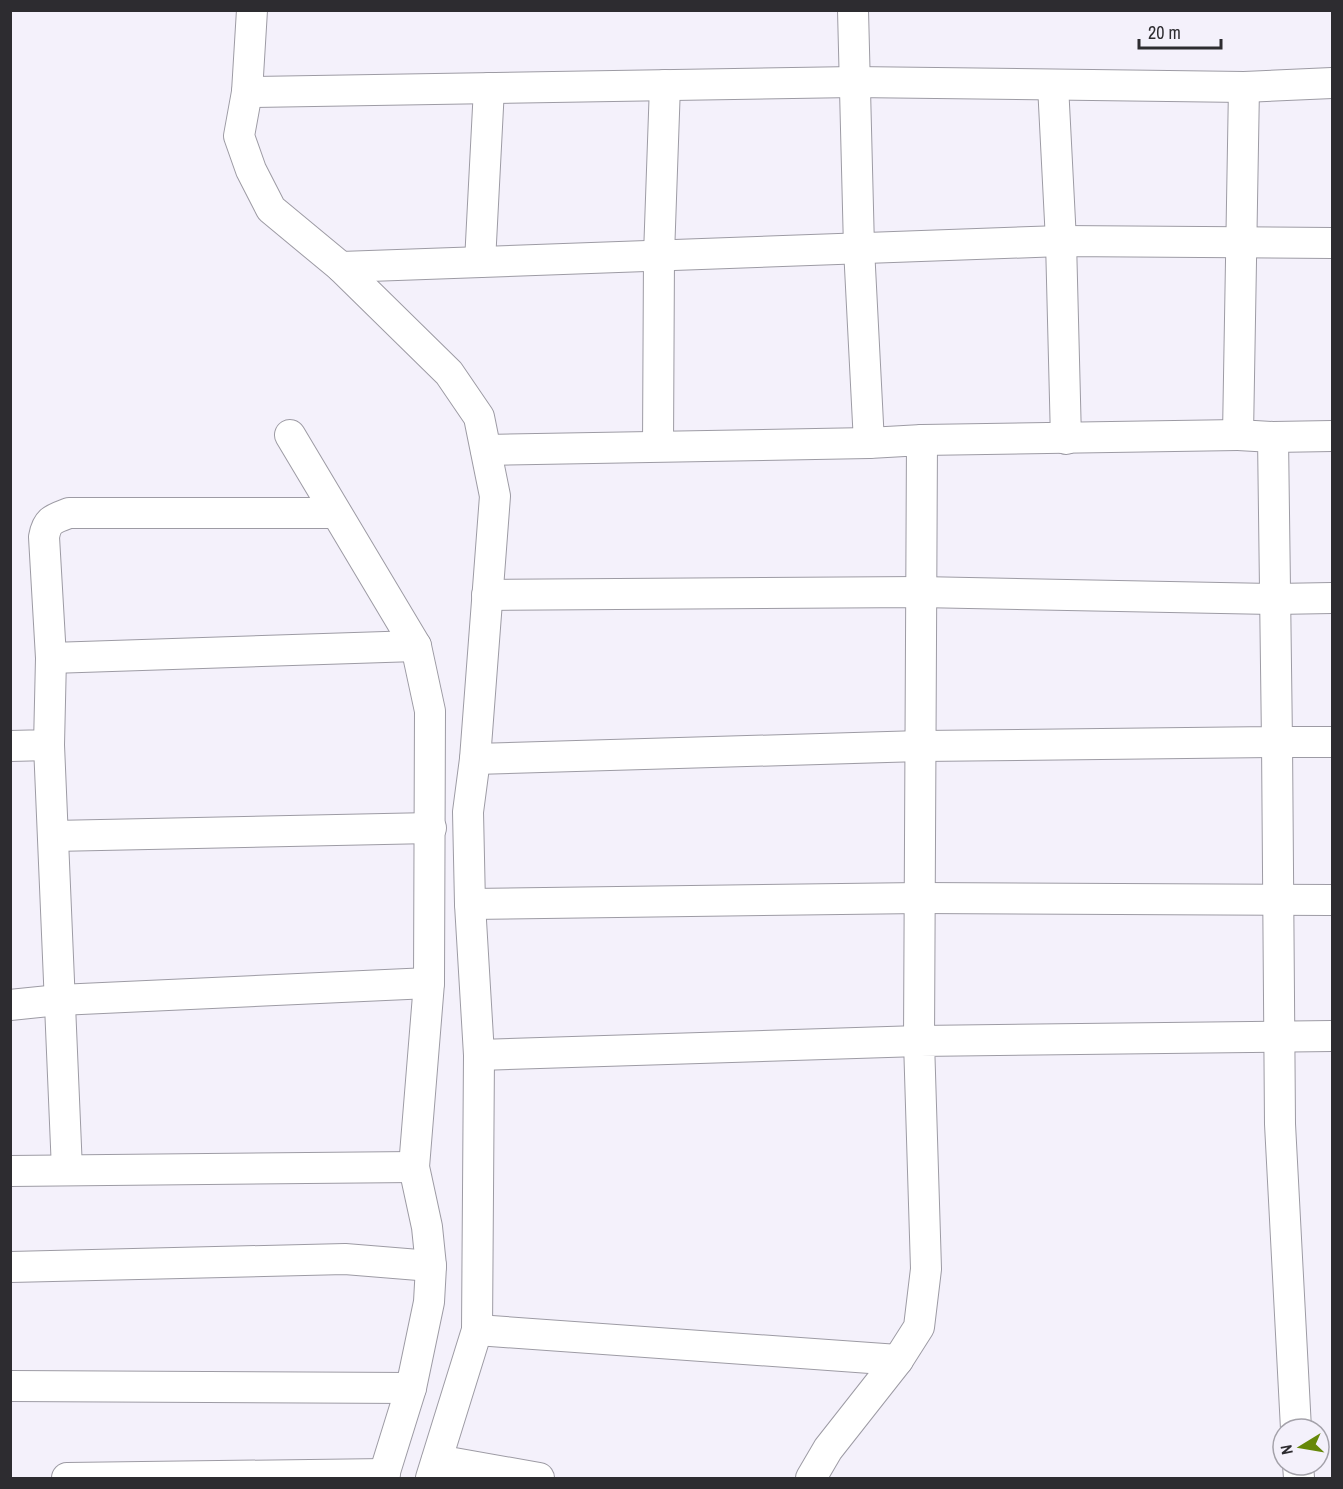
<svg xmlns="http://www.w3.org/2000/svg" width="1343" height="1489" viewBox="0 0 1343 1489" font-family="'Archivo Narrow',sans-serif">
<rect width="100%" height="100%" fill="#f4f1fb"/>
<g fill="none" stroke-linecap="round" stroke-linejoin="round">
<g stroke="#9d9ba4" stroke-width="32">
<g id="street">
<path d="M252 10 247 92 239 136 251 170 271 209 341 267 449 373 479 417 495 496 475 759 468 812 470 904 479 1055 477 1330 431 1478"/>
<path d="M1053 85 1061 241 1066 439"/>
<path d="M247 92 854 82 1244 87 1332 83"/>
<path d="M480 262 489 88"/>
<path d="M341 267 1061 241 1332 243"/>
<path d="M290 435 416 646 430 711 429 983 414 1167 427 1227 431 1266 429 1302 411 1388 383 1478"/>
<path d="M1273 437 1332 436"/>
<path d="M922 440 1238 435"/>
<path d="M658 446 659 255 665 85"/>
<path d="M486 450 869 443"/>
<path d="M487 595 920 592 1275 599 1332 598"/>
<path d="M51 658 416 646"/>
<path d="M49 745 67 1170"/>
<path d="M10 746 49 745 51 658 44 537C47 520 53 519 69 513H336"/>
<path d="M475 759 921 746 1277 742 1273 437 1238 435 1244 87"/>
<path d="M53 836 431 828"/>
<path d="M470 904 920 898 1332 900"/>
<path d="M10 1005 59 1000 429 983"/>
<path d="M479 1055 919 1041 922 440 869 443 859 248 853 10"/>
<path d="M10 1171 414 1167"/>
<path d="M10 1267 345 1259 431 1266"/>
<path d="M477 1330 898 1360"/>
<path d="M10 1386 411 1388"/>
<path d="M1296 1429 1280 1124 1277 742H1332"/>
<path d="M437 1460 539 1478"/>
<path d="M1298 1465 1299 1478"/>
<path d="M67 1478 385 1474"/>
<path d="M811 1478 828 1449 898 1360 919 1327 926 1269 919 1041 1332 1036"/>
</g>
</g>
<use href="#street" stroke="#fff" stroke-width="30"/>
</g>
<rect width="1343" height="1489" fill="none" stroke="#2d2c30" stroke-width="24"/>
<g transform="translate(1301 1447) rotate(259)"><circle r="28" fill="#f4f1fb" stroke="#a4a2aa" stroke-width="1.5"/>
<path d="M0-4.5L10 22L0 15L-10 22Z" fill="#668809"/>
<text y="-9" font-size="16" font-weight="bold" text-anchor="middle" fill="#2d2c30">N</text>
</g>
<path d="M1139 39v9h82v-9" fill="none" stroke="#2d2c30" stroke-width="3"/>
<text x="1148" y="39" font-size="18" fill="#2d2c30" stroke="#f4f1fb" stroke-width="4.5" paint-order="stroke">20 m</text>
</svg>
